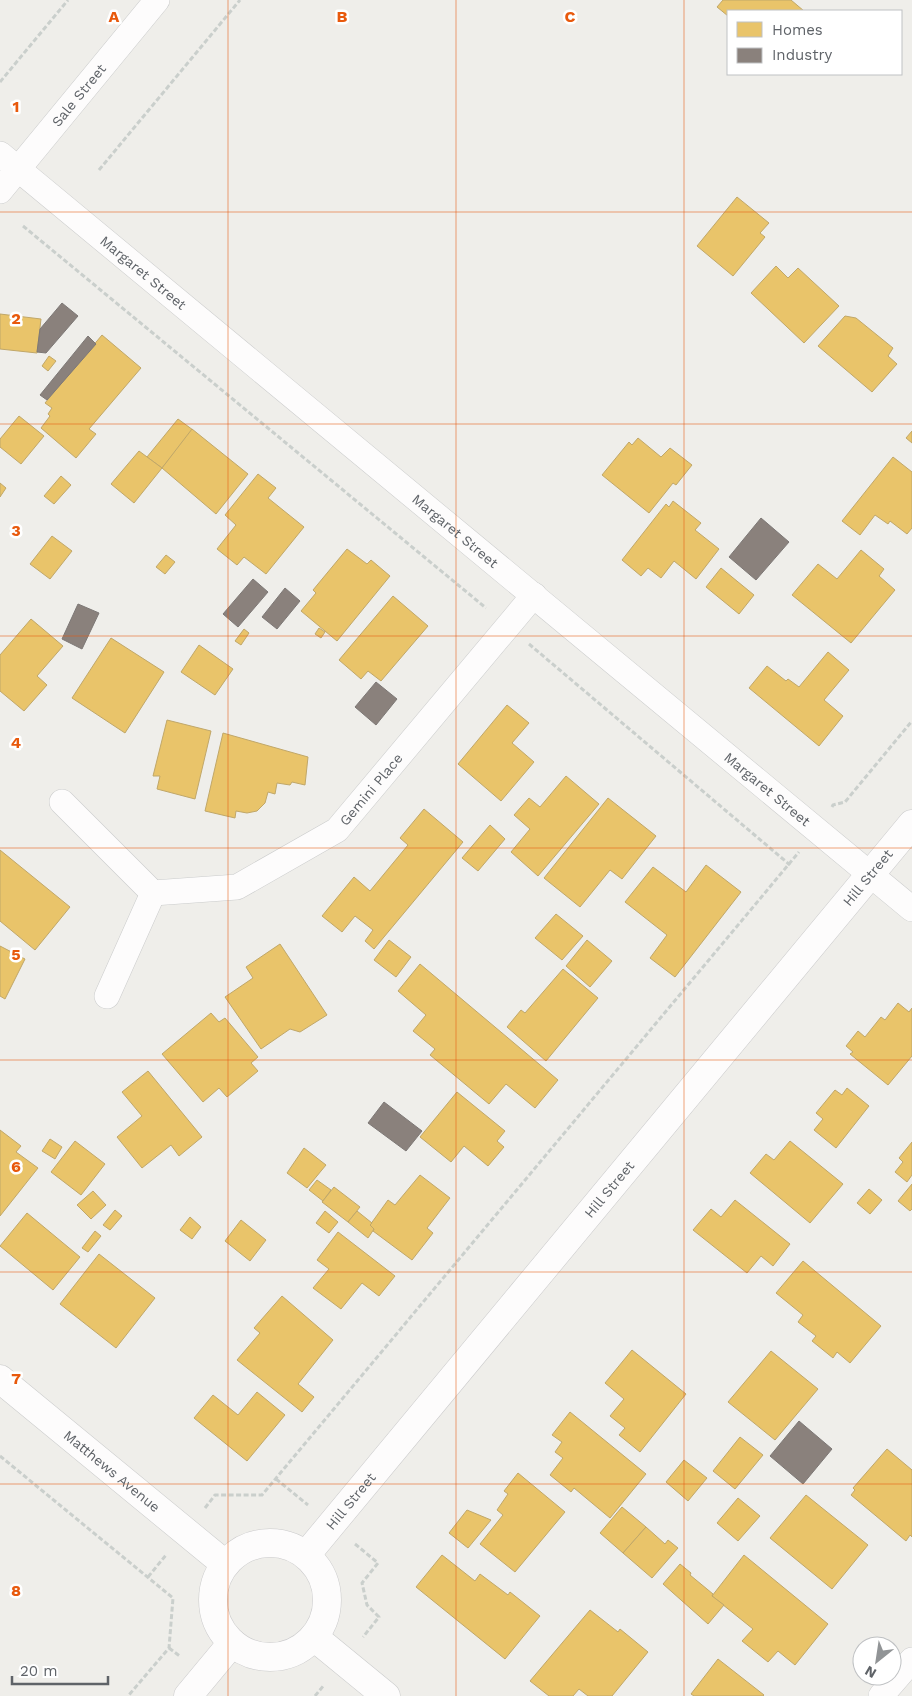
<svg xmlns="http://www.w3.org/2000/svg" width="912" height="1696" viewBox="0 0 912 1696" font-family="'Work Sans',sans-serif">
<rect width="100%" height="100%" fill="#efeeea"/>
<g fill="#e9c46a" stroke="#c0a769">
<path d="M723 0H791L804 11H728V16L717 7Z"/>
<path d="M737 197 769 223 760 233 765 237 733 276 697 246Z"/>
<path d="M776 266 788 278 798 268 839 306 804 343 751 293Z"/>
<path d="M0 314 41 319 37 353 0 349Z"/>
<path d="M845 316 856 318 893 348 888 356 897 364 872 392 818 346Z"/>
<path d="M102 335 141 368 89 429 96 434 76 458 41 428 50 416 48 414 52 408 45 403Z"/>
<path d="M49 356 56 361 48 371 42 366Z"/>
<path d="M19 416 44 436 21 464 0 447V439Z"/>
<path d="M178 419 193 430 162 468 147 457Z"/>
<path d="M192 429 248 474 216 514 162 468Z"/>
<path d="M912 431V443L906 438Z"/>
<path d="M638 438 661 457 670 448 692 465 676 485 673 483 649 513 602 475 629 442 632 445Z"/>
<path d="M139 451 162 468 134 503 111 484Z"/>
<path d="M893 457 912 472V528L907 534 890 521 888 524 875 515 860 535 842 521Z"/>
<path d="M258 474 276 488 268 498 304 527 266 574 244 557 237 565 217 549 236 525 225 515Z"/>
<path d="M61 476 71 485 54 504 44 496Z"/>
<path d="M0 483 6 488 0 497Z"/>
<path d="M673 501 701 523 695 530 719 549 696 579 674 561 661 578 648 568 641 576 622 560 666 504 669 507Z"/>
<path d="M52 536 72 551 50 579 30 564Z"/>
<path d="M347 549 367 564 371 560 390 576 337 641 301 611 316 593 313 590Z"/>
<path d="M861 550 884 569 879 576 895 590 851 643 792 595 818 564 837 579Z"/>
<path d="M166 555 175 562 165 574 156 567Z"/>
<path d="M721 568 754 595 739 614 706 587Z"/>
<path d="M393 596 428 626 381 681 368 671 361 679 339 660Z"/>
<path d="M31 619 63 646 37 676 47 685 24 711 0 691V655Z"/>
<path d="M319 628 325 632 321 638 315 634Z"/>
<path d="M244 629 249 633 241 645 235 641Z"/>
<path d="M111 638 164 672 125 733 72 698Z"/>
<path d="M199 645 233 669 215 695 181 672Z"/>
<path d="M828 652 849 670 824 700 843 716 819 746 749 688 767 666 786 681 788 679 799 687Z"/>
<path d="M507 705 529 723 512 743 534 762 501 801 458 764Z"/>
<path d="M167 720 211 731 195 799 157 789 160 776H153Z"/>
<path d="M223 733 308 757 305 785 292 782 290 785 277 783 275 794 268 792 265 803 257 811 247 813 236 811 235 818 205 811Z"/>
<path d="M566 776 599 804 538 876 511 852 530 829 514 815 529 798 540 807Z"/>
<path d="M608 798 656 836 622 879 610 870 580 907 544 878Z"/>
<path d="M424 809 463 842 374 949 365 941 373 930 355 916 342 932 322 916 354 877 370 891 408 845 400 838Z"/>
<path d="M490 825 505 839 478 871 462 858Z"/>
<path d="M0 850 70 907 35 950 0 921Z"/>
<path d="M706 865 741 892 675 977 650 958 667 935 625 902 653 867 686 892Z"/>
<path d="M556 914 583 936 562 960 535 938Z"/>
<path d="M389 940 411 957 396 977 374 960Z"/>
<path d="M587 940 612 961 590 987 566 966Z"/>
<path d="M280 944 327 1015 300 1032 290 1029 261 1049 225 997 253 978 246 967Z"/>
<path d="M0 946 25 959 5 999 0 996Z"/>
<path d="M420 964 558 1080 535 1108 506 1084 489 1104 430 1055 435 1049 413 1031 426 1015 398 991Z"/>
<path d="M563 969 598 998 546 1061 507 1027 521 1010 525 1013Z"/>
<path d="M898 1003 909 1012 912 1008V1056L888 1085 850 1054 853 1052 846 1046 858 1031 865 1037 881 1017 885 1020Z"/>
<path d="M211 1013 219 1022 225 1018 258 1057 251 1063 258 1071 227 1097 219 1088 203 1102 162 1054Z"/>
<path d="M148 1071 202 1137 179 1156 171 1145 142 1168 117 1137 142 1116 122 1092Z"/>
<path d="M847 1088 869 1106 836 1148 814 1130 823 1119 816 1113 835 1090 842 1095Z"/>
<path d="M457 1092 505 1131 497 1141 504 1147 488 1166 464 1146 451 1162 420 1137Z"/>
<path d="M0 1130 21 1146 16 1152 38 1168 0 1216Z"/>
<path d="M50 1139 62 1147 55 1159 42 1151Z"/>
<path d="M75 1141 105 1164 81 1195 51 1172Z"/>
<path d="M790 1141 843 1184 810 1223 750 1173 766 1154 774 1160Z"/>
<path d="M912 1142V1175L907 1182 895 1172 903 1162 899 1158Z"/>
<path d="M304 1148 326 1165 307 1188 287 1173Z"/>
<path d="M420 1175 450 1198 427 1228 433 1233 412 1260 373 1231 374 1229 370 1225 388 1200 395 1205Z"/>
<path d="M317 1180 331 1190 323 1201 309 1190Z"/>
<path d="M912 1184V1209L910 1211 898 1201Z"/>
<path d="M334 1187 360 1207 348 1222 322 1202Z"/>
<path d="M869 1189 882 1200 870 1214 857 1203Z"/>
<path d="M93 1191 106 1205 91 1219 77 1205Z"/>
<path d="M735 1200 790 1244 773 1266 761 1256 747 1273 693 1230 711 1209 721 1217Z"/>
<path d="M115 1210 122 1216 110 1230 103 1225Z"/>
<path d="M325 1211 338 1222 329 1233 316 1223Z"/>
<path d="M357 1211 372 1223 370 1225 374 1229 368 1238 348 1222Z"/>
<path d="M27 1213 80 1257 53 1290 0 1246Z"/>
<path d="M190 1217 201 1227 192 1239 180 1230Z"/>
<path d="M241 1220 266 1240 250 1261 225 1241Z"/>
<path d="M95 1231 101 1236 88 1252 82 1248Z"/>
<path d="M338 1232 395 1276 379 1296 362 1283 341 1309 313 1288 329 1269 317 1260Z"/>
<path d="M99 1254 155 1298 116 1348 60 1304Z"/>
<path d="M803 1261 881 1326 850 1363 837 1352 833 1358 812 1341 816 1336 798 1322 803 1315 776 1293Z"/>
<path d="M282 1296 333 1340 298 1384 314 1397 302 1412 237 1360 260 1333 254 1328Z"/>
<path d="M632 1350 686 1394 640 1452 619 1435 625 1428 610 1416 624 1399 605 1383Z"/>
<path d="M771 1351 818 1389 775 1440 728 1402Z"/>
<path d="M257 1392 285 1415 247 1461 194 1418 213 1395 238 1415Z"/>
<path d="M570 1412 646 1474 610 1518 574 1488 571 1492 550 1475 563 1458 555 1452 562 1442 552 1435Z"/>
<path d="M740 1437 763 1455 735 1489 713 1471Z"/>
<path d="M887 1449 912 1470V1537L910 1535 906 1541 851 1495 855 1490 853 1488Z"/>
<path d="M684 1460 707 1478 688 1501 666 1482Z"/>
<path d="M518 1473 565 1512 515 1572 480 1544 503 1515 497 1510 508 1494 504 1491Z"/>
<path d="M806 1495 868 1545 832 1589 770 1538Z"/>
<path d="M738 1498 760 1516 738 1541 717 1523Z"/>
<path d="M622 1507 646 1527 623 1553 600 1533Z"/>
<path d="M467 1510 491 1520 468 1548 449 1533Z"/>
<path d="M646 1527 665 1544 668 1540 678 1548 652 1578 623 1553Z"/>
<path d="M442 1555 475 1581 480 1574 508 1595 510 1592 540 1616 505 1659 416 1587Z"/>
<path d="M744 1555 828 1624 795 1665 778 1651 768 1662 742 1641 753 1629 712 1596Z"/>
<path d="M680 1564 691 1573 690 1575 713 1594 712 1596 724 1605 708 1624 663 1584Z"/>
<path d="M590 1610 618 1632 620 1629 648 1652 612 1696H588L579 1689 573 1696H549L530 1681Z"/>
<path d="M718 1659 764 1695 763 1696H694L691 1694Z"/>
</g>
<g fill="#8a817c" stroke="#7d7876">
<path d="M62 303 78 316 46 353 37 352 40 329Z"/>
<path d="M88 336 96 344 47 400 40 395Z"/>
<path d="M761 518 789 542 756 580 729 557Z"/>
<path d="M253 579 268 592 238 627 223 614Z"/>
<path d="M285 588 300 601 277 629 262 617Z"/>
<path d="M78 604 99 613 82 649 62 639Z"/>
<path d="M376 682 397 699 376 725 355 707Z"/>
<path d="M384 1102 422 1131 406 1151 368 1123Z"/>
<path d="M799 1421 832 1449 803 1484 770 1456Z"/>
</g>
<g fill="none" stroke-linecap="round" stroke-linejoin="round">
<g stroke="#cbcccc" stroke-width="26">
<g id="minor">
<path id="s1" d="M0 154 912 909"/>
<path id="s2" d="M0 191 157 0"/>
<path id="s3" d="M62 802 153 893 237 887 337 830 534 595"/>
<path d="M107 996 153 893"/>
<path d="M881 1696 912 1660"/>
</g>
</g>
<g stroke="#cbcccc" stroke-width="29">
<g id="tertiary">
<path id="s4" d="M0 1379 225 1564"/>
<path d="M314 1637 386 1696"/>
</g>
</g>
<g stroke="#cacacb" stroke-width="29">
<g id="secondary">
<circle cx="270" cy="1600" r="57"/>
<path id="s5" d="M306 1555 912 824"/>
<path d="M188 1696 232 1643"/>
</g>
</g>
<g stroke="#cacfcc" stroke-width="3" stroke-dasharray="5 2.5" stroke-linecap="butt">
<path d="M0 82 68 0"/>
<path d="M99 170 240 0"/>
<path d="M23 226 486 608"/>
<path d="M529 644 790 865"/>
<path d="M832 807 833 805 845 802 912 721"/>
<path d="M0 1456 173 1598 169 1648 128 1696"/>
<path d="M276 1479 308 1505"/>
<path d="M205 1508 215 1495H262L799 852"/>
<path d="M355 1544 378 1563 362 1583 367 1605 379 1617 363 1637"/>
<path d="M148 1577 166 1555"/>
<path d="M169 1648 181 1657"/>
<path d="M315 1696 324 1685"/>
</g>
<use href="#minor" stroke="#fdfcfc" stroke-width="25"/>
<use href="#tertiary" stroke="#fdfcfc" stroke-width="28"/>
<use href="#secondary" stroke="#fdfcfc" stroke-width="28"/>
</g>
<path fill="none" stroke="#e8590c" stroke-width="1" stroke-opacity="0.55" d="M228 0V1696M456 0V1696M684 0V1696M0 212H912M0 424H912M0 636H912M0 848H912M0 1060H912M0 1272H912M0 1484H912"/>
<g text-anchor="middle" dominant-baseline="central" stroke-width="5" stroke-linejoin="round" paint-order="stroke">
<g font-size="14" fill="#5f6368" stroke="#fff">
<text stroke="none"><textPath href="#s2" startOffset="124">Sale Street</textPath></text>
<text stroke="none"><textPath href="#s1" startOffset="186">Margaret Street</textPath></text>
<text stroke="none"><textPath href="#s1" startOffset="591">Margaret Street</textPath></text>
<text stroke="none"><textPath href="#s3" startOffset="381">Gemini Place</textPath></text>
<text stroke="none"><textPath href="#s1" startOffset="996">Margaret Street</textPath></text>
<text stroke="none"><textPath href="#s5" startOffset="880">Hill Street</textPath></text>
<text stroke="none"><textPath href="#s5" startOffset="475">Hill Street</textPath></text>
<text stroke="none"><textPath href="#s4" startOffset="145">Matthews Avenue</textPath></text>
<text stroke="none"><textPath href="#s5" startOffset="70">Hill Street</textPath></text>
</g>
</g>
<g font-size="16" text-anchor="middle" font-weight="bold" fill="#e8590c" stroke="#fff" stroke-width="5" stroke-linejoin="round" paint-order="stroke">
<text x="114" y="22">A</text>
<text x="342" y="22">B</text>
<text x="570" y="22">C</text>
<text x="16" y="112">1</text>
<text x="16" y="324">2</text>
<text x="16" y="536">3</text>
<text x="16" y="748">4</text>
<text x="16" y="960">5</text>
<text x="16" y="1172">6</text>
<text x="16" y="1384">7</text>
<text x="16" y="1596">8</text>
</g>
<rect x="727" y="10" width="175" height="65" fill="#ffffff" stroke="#bfc1c3"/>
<rect x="737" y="22" width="25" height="15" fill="#e9c46a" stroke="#bfc1c3"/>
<text x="772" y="35" font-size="15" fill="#5f6368">Homes</text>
<rect x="737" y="48" width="25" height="15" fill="#8a817c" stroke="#bfc1c3"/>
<text x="772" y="60" font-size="15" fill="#5f6368">Industry</text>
<g transform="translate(877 1661) rotate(210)"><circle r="24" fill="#ffffff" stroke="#bfc1c3"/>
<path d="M0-4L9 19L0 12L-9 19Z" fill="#919496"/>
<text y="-8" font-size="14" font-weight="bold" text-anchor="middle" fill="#5f6368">N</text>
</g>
<path d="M12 1676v8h96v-8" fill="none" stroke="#5f6368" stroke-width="2.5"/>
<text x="20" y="1676" font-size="15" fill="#5f6368" stroke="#ffffff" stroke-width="4" paint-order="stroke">20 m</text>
</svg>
